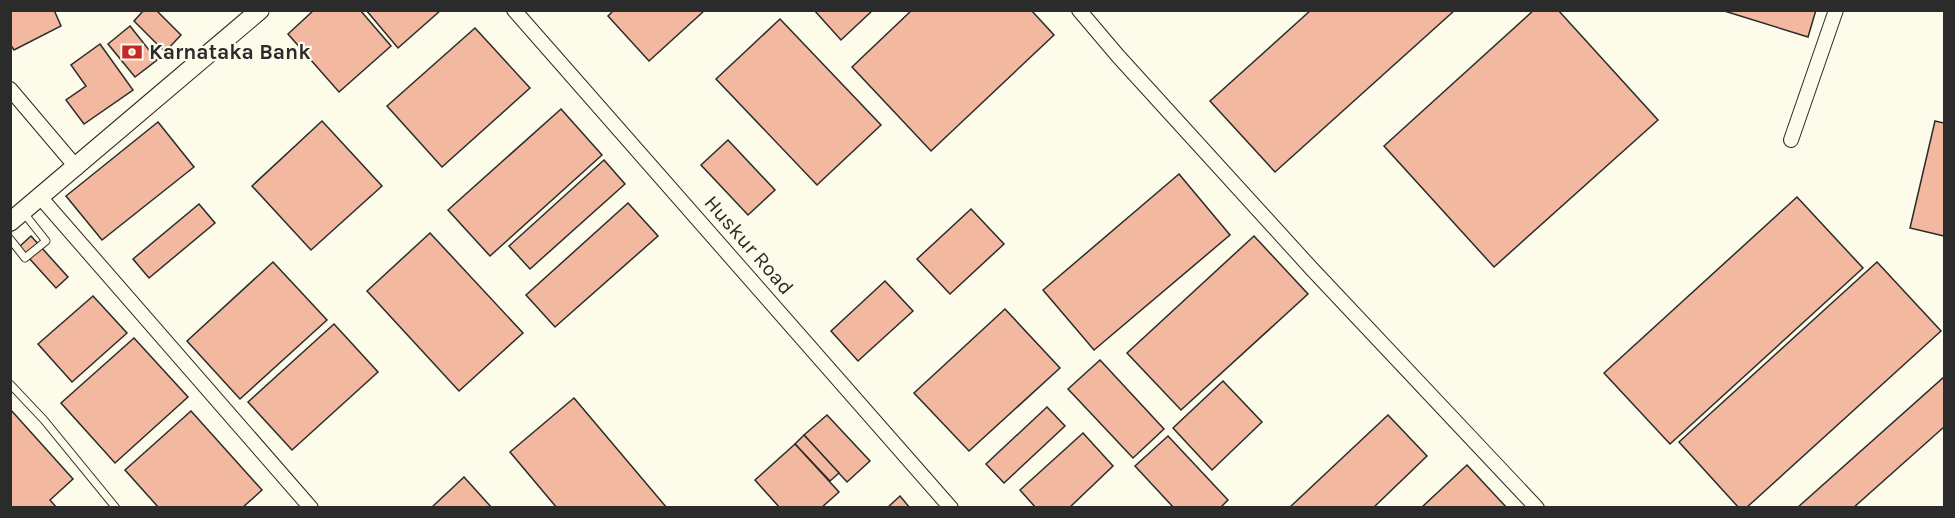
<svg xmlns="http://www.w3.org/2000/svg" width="1955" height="518" viewBox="0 0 1955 518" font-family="Karla,sans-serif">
<rect width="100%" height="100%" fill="#fdfbea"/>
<g fill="#f2b8a0" stroke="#2b2b2b" stroke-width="1.5">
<path d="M10 10H54L61 26 14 50 10 44Z"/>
<path d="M144 10H156L181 35 165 52 134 21Z"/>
<path d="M314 10H360L391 46 339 92 288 34Z"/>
<path d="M366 10H441L398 48Z"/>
<path d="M614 10H705L649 61 608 16Z"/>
<path d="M814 10H873L841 40Z"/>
<path d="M912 10H1031L1054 35 931 151 852 67Z"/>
<path d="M1311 10H1455L1275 172 1210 101Z"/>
<path d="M1534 10H1558L1658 120 1494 267 1384 146Z"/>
<path d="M1721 10H1816L1808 37Z"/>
<path d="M780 19 881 125 817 185 716 79Z"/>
<path d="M130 26 157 60 135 77 108 44Z"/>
<path d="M475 28 530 88 442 167 387 106Z"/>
<path d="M100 44 133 90 84 124 66 100 86 86 71 65Z"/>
<path d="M561 109 602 155 490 256 448 210Z"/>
<path d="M322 121 382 186 311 250 252 186Z"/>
<path d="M1935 121 1944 123V236L1910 228Z"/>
<path d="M158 122 194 167 102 240 66 196Z"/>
<path d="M728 140 775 190 748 215 701 165Z"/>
<path d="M604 160 625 184 530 269 509 246Z"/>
<path d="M1179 174 1230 235 1094 350 1043 290Z"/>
<path d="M1797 197 1863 268 1670 444 1604 373Z"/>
<path d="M628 203 658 236 555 327 526 295Z"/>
<path d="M199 204 215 223 149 278 133 259Z"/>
<path d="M971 209 1004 244 950 294 917 259Z"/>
<path d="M430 233 523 333 459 391 367 291Z"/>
<path d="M31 236 68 277 56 288 19 247Z"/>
<path d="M1254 236 1308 294 1181 410 1127 353Z"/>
<path d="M273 262 327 320 240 399 187 341Z"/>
<path d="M1877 262 1941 331 1746 508H1739L1679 442Z"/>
<path d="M885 281 913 311 858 361 831 331Z"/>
<path d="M93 296 127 333 72 382 38 344Z"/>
<path d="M1005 309 1060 368 969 451 914 393Z"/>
<path d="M334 324 378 372 292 450 248 402Z"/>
<path d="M134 338 188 397 115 463 61 403Z"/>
<path d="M1100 360 1164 429 1133 458 1068 389Z"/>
<path d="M1944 377V427L1853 508H1797Z"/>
<path d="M1223 381 1262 422 1212 470 1173 428Z"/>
<path d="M574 398 667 508H557L510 452Z"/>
<path d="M1047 407 1065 426 1004 483 986 464Z"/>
<path d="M10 409 73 479 50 500 57 508H10Z"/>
<path d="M191 411 262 490 242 508H159L125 470Z"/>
<path d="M827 415 870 461 847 482 804 435Z"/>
<path d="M1388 415 1427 456 1373 508H1289Z"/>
<path d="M1083 433 1113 466 1069 508H1036L1020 490Z"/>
<path d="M804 435 839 473 830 481 795 444Z"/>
<path d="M1168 436 1228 500 1220 508H1174L1135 466Z"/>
<path d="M795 444 839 492 821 508H780L755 480Z"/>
<path d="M1467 465 1507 508H1421Z"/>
<path d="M464 477 492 508H431Z"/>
<path d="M900 496 910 508H887Z"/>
</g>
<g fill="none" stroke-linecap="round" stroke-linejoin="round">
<g stroke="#2b2b2b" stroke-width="9">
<g id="lane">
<path d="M10 239 25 258 46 241 23 212"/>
<path d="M10 384 44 420 116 508"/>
</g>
</g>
<g stroke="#2b2b2b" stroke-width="16">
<g id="street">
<path d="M514 10 951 508"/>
<path d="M1079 10 1118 56 1311 268 1537 508"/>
<path d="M10 89 77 168"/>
<path d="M1791 140 1836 10"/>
<path d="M41 198 311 508"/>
</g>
</g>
<g stroke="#2b2b2b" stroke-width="20">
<path id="secondary" d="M10 222 260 10"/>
</g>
<use href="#lane" stroke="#fdfbea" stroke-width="7"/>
<use href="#street" stroke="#fdfbea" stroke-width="14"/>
<use href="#secondary" stroke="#fdfbea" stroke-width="18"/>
</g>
<defs>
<g id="bank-bare" transform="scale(1.62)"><path d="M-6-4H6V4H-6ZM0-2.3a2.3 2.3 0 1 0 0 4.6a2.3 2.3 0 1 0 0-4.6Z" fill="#c62828" stroke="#fdfbea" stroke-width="2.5" paint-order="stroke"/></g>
</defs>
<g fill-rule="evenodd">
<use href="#bank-bare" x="132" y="52"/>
</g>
<g text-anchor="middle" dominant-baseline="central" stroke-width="4.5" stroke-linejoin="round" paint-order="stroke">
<g font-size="21" font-weight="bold" fill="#2b2b2b" stroke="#fdfbea" text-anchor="start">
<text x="149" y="52">Karnataka Bank</text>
</g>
<g font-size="21" fill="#2b2b2b" stroke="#fdfbea">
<text transform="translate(749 245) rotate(49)">Huskur Road</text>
</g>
</g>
<rect width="1955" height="518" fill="none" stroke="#2b2b2b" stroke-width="24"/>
</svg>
